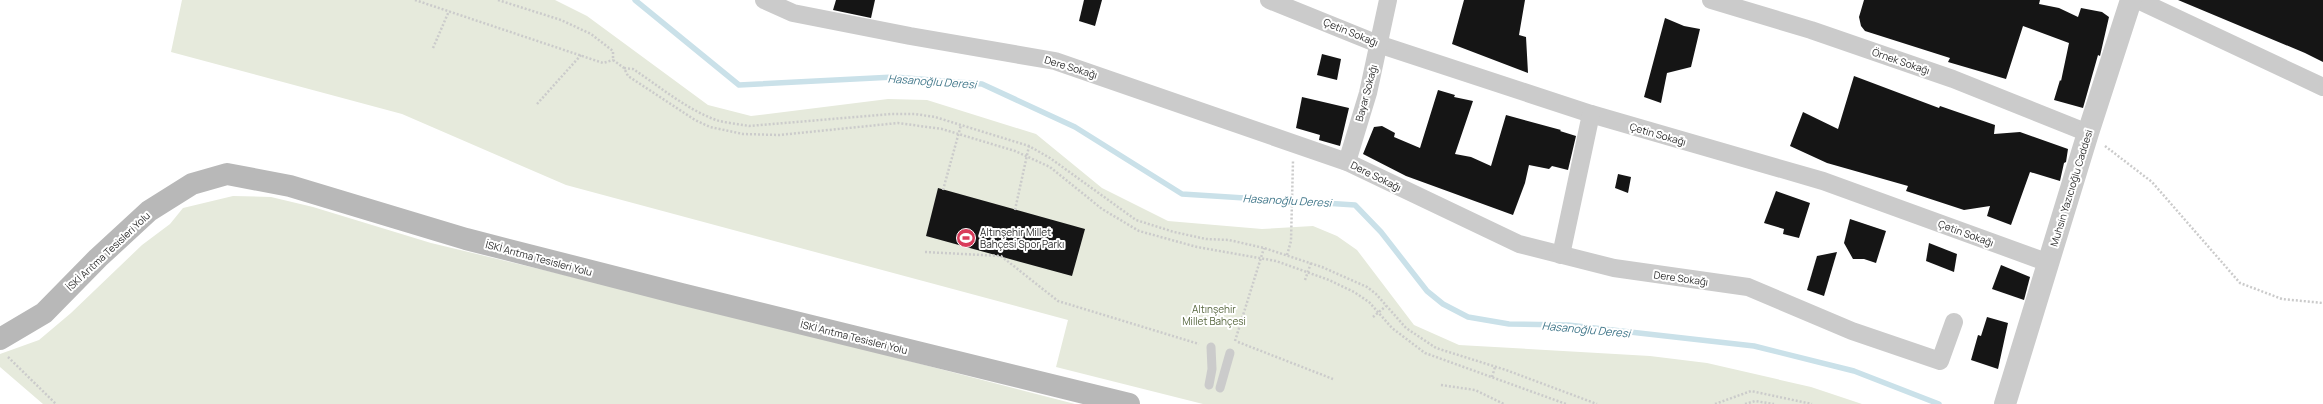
<svg xmlns="http://www.w3.org/2000/svg" width="2323" height="404" viewBox="0 0 2323 404" font-family="Manrope,sans-serif">
<rect width="100%" height="100%" fill="#fff"/>
<g fill="#e6eadc">
<path d="M182 0H555L587 16 708 105 751 116 888 99 927 100 1036 134 1102 188 1168 221 1262 229 1313 226 1337 236 1357 250 1414 325 1459 345 1650 356 1707 363 1811 387 1862 404H1203L1056 367 1068 320 566 185 402 114 171 52Z"/>
<path d="M233 196 271 197 313 207 431 243 748 319 1075 404H43L0 367V354L39 340 71 313 142 245 170 224 183 208Z"/>
</g>
<g fill="none" stroke-linecap="round" stroke-linejoin="round">
<path stroke="#cae1e9" stroke-width="5.5" d="M635 0 739 85 894 77 982 84 1075 127 1182 194 1355 205 1381 232 1427 291 1443 304 1468 317 1509 324 1568 325 1754 346 1854 371 1939 404"/>
</g>
<g fill="#151515">
<path d="M836 0H875L871 18 833 10Z"/>
<path d="M1084 0H1102L1095 26 1079 21Z"/>
<path d="M1464 0H1525L1519 35 1526 37 1528 73 1452 44Z"/>
<path d="M1864 0H2040L2039 4 2059 8 2078 17 2081 8 2102 12 2109 17 2100 56 2098 55 2083 108 2054 100 2060 80 2061 81 2069 43 2023 26 2006 79 1948 62 1950 58 1865 31 1861 26 1859 17Z"/>
<path d="M2178 0H2323V62L2305 53Z"/>
<path d="M1665 18 1684 26 1700 29 1691 67 1667 73 1661 103 1644 97Z"/>
<path d="M1322 54 1341 59 1337 80 1317 75Z"/>
<path d="M1854 76 1939 108 1940 106 1995 125 1994 134 2020 132 2068 149 2066 162 2064 163 2060 181 2030 172 2011 225 1987 216 1990 206 1964 210 1906 191 1908 186 1827 163 1790 146 1803 112 1838 129Z"/>
<path d="M1438 90 1455 95 1454 97 1473 101 1455 154 1471 157 1491 166 1506 115 1561 130 1560 131 1576 136 1568 170 1552 166 1549 169 1529 165 1525 183 1513 215 1406 176 1363 154 1374 127 1382 126 1395 133 1394 137 1420 148Z"/>
<path d="M1302 97 1349 108 1340 146 1319 140 1320 135 1296 128Z"/>
<path d="M1618 174 1631 177 1628 193 1615 188Z"/>
<path d="M938 188 1085 229 1072 276 926 236Z"/>
<path d="M1776 191 1810 203 1799 238 1783 234 1784 229 1764 223Z"/>
<path d="M1850 219 1886 231 1876 263 1864 259H1853L1844 243Z"/>
<path d="M1929 243 1957 254 1954 272 1926 261Z"/>
<path d="M1837 252 1824 296 1807 290 1817 256Z"/>
<path d="M2001 265 2030 277 2024 300 1992 289Z"/>
<path d="M1987 317 2008 323 1998 369 1971 360 1978 335 1981 336Z"/>
</g>
<g fill="none" stroke-linecap="round" stroke-linejoin="round">
<g stroke="#cbcbcb" stroke-width="2.5" stroke-dasharray="2 2" stroke-linecap="butt">
<path d="M415 0 603 63 613 60"/>
<path d="M498 0 561 20 591 34 613 51V60"/>
<path d="M433 48 449 11"/>
<path d="M613 60 624 68 628 76 695 120 710 127 743 134 779 135 898 123 942 129 1015 151 1050 167 1102 209 1139 231 1197 247 1276 261 1329 280 1354 292 1369 302 1392 328 1425 353 1566 404"/>
<path d="M624 68 633 69C659 86 686 109 716 120 726 123 738 124 749 126L891 114H915L935 117 1029 146 1050 158 1136 220 1174 232 1206 239 1229 240 1264 248 1322 267 1367 287 1376 294 1406 328 1436 348 1506 370 1597 404"/>
<path d="M537 104 581 55"/>
<path d="M2105 146 2152 182 2240 283 2282 299 2323 303"/>
<path d="M943 190 961 125"/>
<path d="M1015 210 1029 146"/>
<path d="M925 252 1001 256 1058 301 1199 344"/>
<path d="M1287 255 1291 241 1293 161"/>
<path d="M1305 280 1311 263"/>
<path d="M1373 317 1386 306"/>
<path d="M1235 341 1264 248"/>
<path d="M1238 342 1333 379"/>
<path d="M8 357 56 404"/>
<path d="M1492 377 1495 367"/>
<path d="M1441 385 1475 390 1504 404"/>
<path d="M1715 404 1751 391 1812 404"/>
<path d="M1745 404 1755 401 1774 404"/>
</g>
<g stroke="#cbcbcb" stroke-width="9">
<path d="M1209 385 1212 369 1211 347"/>
<path d="M1220 388 1230 353"/>
</g>
<g stroke="#cbcbcb" stroke-width="18">
<path d="M764 0 793 13 910 36 1055 61 1347 162 1519 244 1614 268 1748 287 1852 331 1940 361 1954 322"/>
<path d="M1269 0 1378 44 1591 114 1823 181 2049 263"/>
<path d="M1711 0 1811 30 1953 79 2088 133"/>
<path d="M2138 0 2323 87"/>
<path d="M1347 162 1368 93 1388 0"/>
<path d="M1561 255 1591 114"/>
</g>
<path stroke="#cbcbcb" stroke-width="22" d="M2005 404 2088 133 2131 0"/>
<path stroke="#b8b8b8" stroke-width="22" d="M0 339 44 313 98 258 149 211 192 184 227 174 290 186 466 239 681 294 1129 404"/>
</g>
<defs>
<g id="stadium-disc" transform="scale(1)"><circle r="9.5" fill="#d93c5b" stroke="#fff"/><path d="M0-5a6.5 5 0 1 0 0 10a6.5 5 0 1 0 0-10ZM-3.5-1.8h7v3.6h-7Z" fill="#fff"/></g>
</defs>
<g fill-rule="evenodd">
<use href="#stadium-disc" x="966" y="238"/>
</g>
<g text-anchor="middle" dominant-baseline="central" stroke-width="4" stroke-linejoin="round" paint-order="stroke">
<g font-size="10" fill="#2e2e2e" stroke="#fff">
<text transform="translate(1351 32) rotate(22)">Çetin Sokağı</text>
<text transform="translate(1901 61) rotate(19)">Örnek Sokağı</text>
<text transform="translate(1071 67) rotate(17)">Dere Sokağı</text>
<text transform="translate(1366 93) rotate(-75)">Bayar Sokağı</text>
<text transform="translate(1658 134) rotate(16)">Çetin Sokağı</text>
<text transform="translate(1376 176) rotate(26)">Dere Sokağı</text>
<text transform="translate(2071 188) rotate(-73)">Muhsin Yazıcıoğlu Caddesi</text>
<text transform="translate(1966 233) rotate(20)">Çetin Sokağı</text>
<text transform="translate(108 251) rotate(-43)">İSKİ Arıtma Tesisleri Yolu</text>
<text transform="translate(539 258) rotate(15)">İSKİ Arıtma Tesisleri Yolu</text>
<text transform="translate(1681 278) rotate(8)">Dere Sokağı</text>
<text transform="translate(854 337) rotate(14)">İSKİ Arıtma Tesisleri Yolu</text>
</g>
<g font-size="10" fill="#2e2e2e" stroke="#fff" text-anchor="start">
<text x="980" y="232">Altınşehir Millet<tspan x="980" dy="12">Bahçesi Spor Parkı</tspan></text>
</g>
<g font-size="10" fill="#56663e" stroke="#fff">
<text x="1214" y="309">Altınşehir<tspan x="1214" dy="12">Millet Bahçesi</tspan></text>
</g>
<g font-size="11" font-style="italic" fill="#41778a" stroke="#fff">
<text transform="translate(932 81) rotate(4)">Hasanoğlu Deresi</text>
<text transform="translate(1287 200) rotate(3)">Hasanoğlu Deresi</text>
<text transform="translate(1586 329) rotate(5)">Hasanoğlu Deresi</text>
</g>
</g>
</svg>
